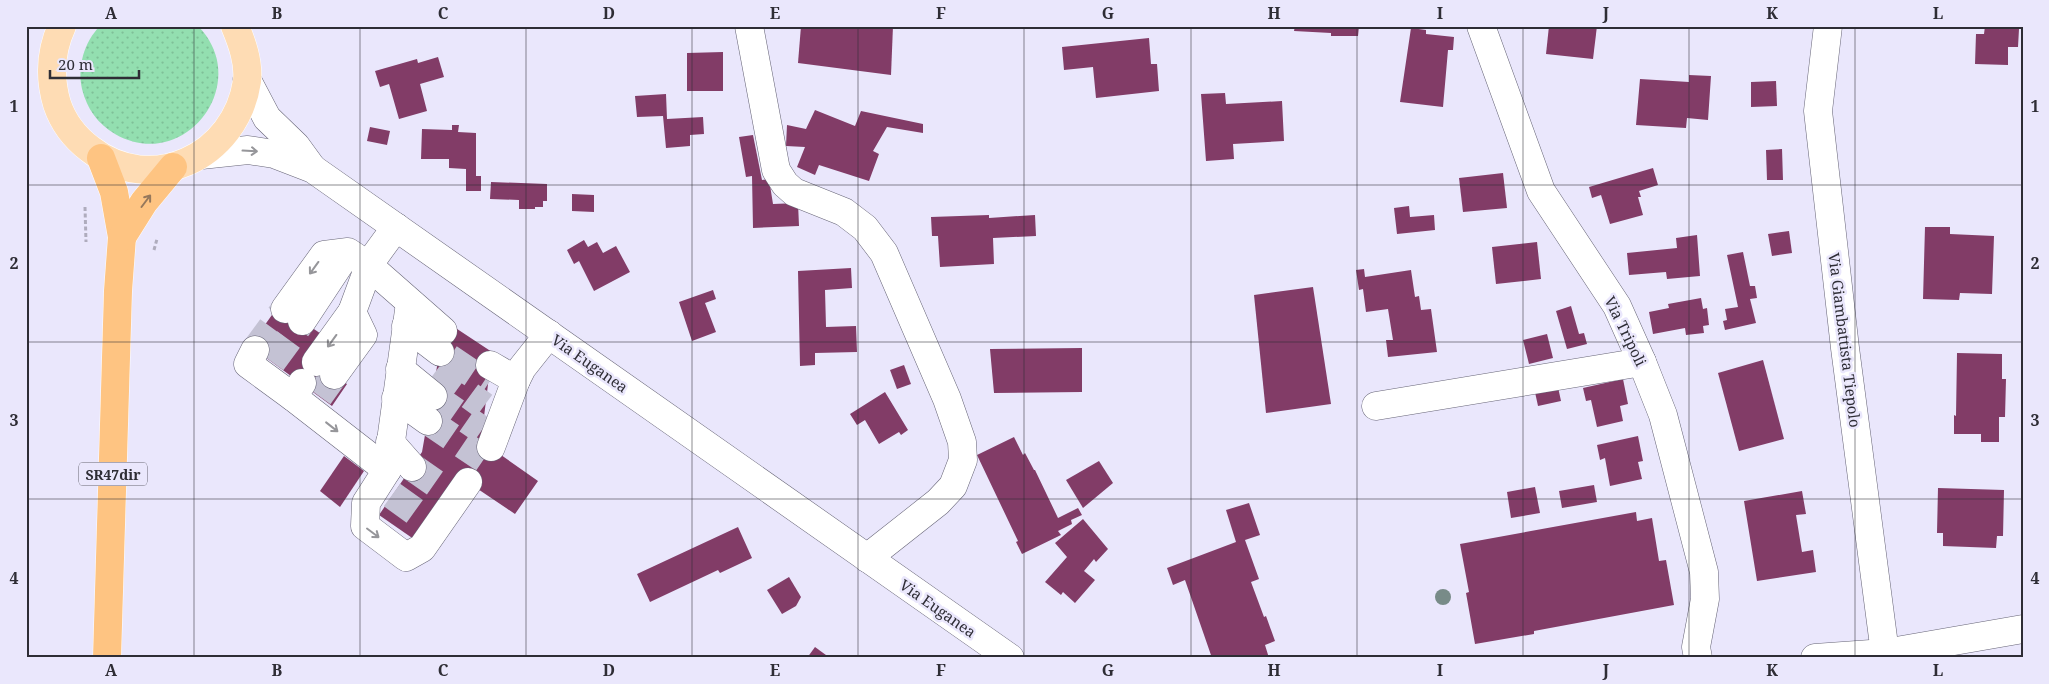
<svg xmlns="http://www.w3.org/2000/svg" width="2049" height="684" viewBox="0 0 2049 684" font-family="'Noto Serif',serif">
<defs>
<pattern id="garden-dots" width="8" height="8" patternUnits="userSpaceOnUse" patternTransform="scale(1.25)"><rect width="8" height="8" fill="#93dfb0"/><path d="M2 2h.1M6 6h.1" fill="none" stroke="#7fc098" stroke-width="1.8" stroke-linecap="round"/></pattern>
</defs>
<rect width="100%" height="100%" fill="#eae7fc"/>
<path fill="url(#garden-dots)" d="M100 26H198C254 83 184 174 115 134 98 124 87 109 82 89 77 67 84 42 100 26Z"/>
<g fill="#823c67">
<path d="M801 26H893L891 75 798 63Z"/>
<path d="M1295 26H1359L1358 36H1331V33L1294 31Z"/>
<path d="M1549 26H1597L1593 59 1546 54Z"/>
<path d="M1985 26H2023V29H2019L2018 47H2008V65L1975 64 1976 34H1984Z"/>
<path d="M1411 28 1426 30V34L1454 37 1453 50H1448L1443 107 1400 102Z"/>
<path d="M1149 38 1151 64H1157L1159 91 1096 98 1093 67 1064 70 1062 47Z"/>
<path d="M723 52V91H687V53Z"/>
<path d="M438 57 444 77 420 84 427 111 399 119 389 84 380 87 375 71 417 59 418 63Z"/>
<path d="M1689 75 1711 76 1708 120 1687 118 1686 128 1636 125 1640 79 1689 82Z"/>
<path d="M1776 81 1777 106 1751 107V82Z"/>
<path d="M1225 93 1226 104 1282 101 1284 141 1233 144 1234 159 1206 161 1201 94Z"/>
<path d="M666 94 667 119 703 117 704 134 690 135V146L666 148 663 116 637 117 635 96Z"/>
<path d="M815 110 855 126 861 111 923 124V133L887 127 873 151 879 154 869 181 819 165 815 175 797 167 805 147 786 146 787 125 806 129Z"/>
<path d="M452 125H459L458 132 476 133V176H481V191H466V169L449 168V159H421L422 129 452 130Z"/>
<path d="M370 127 390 131 387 145 367 141Z"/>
<path d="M753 135 762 180 769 179 773 204 798 203 799 226 753 228 752 176 746 177 739 137Z"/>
<path d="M1782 149 1783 180H1767L1766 150Z"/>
<path d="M1653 168 1658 185 1639 191 1641 197H1638L1643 215 1610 224 1601 195 1592 198 1589 187Z"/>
<path d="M1503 173 1507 208 1463 212 1459 178Z"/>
<path d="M491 182 547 184V201H543V207H535V209H519V200L490 199Z"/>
<path d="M572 194 594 195V212L572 211Z"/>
<path d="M1409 206 1410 217 1434 215 1435 230 1397 234 1394 208Z"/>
<path d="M989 215V218L1035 215 1036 236 993 238 994 264 940 267 938 236H932L931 217Z"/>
<path d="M1925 227H1950V234L1994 236 1992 294 1960 293 1959 300 1923 299Z"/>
<path d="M1789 231 1792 253 1772 256 1768 234Z"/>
<path d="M1697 235 1700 276 1667 279 1666 272 1629 275 1627 253 1677 248 1676 238Z"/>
<path d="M584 240 588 247 597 242 603 253 616 246 630 272 594 291 579 261 574 264 567 250Z"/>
<path d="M1537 242 1541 279 1496 284 1492 247Z"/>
<path d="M1743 252 1750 286H1755L1757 298 1750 299 1756 323 1725 330 1723 321 1727 320 1725 309 1738 307 1727 255Z"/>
<path d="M851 268 852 288 825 290 826 327 856 326 857 352 815 353V365L800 366 798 271Z"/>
<path d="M1364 269 1365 277 1411 270 1415 297 1419 296 1421 310 1431 309 1437 352 1388 357 1386 340H1393L1388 309 1366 312 1363 289 1359 290 1356 270Z"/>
<path d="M1313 287 1331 404 1266 413 1254 295Z"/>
<path d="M713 290 716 299 705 303 716 332 692 341 679 302Z"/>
<path d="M1701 298 1703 309 1707 308 1709 325 1703 326 1704 333 1686 335 1685 328 1653 334 1649 312 1669 308 1668 304Z"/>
<path d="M279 305 327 338 312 360 347 384 332 406 250 346Z"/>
<path d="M1571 306 1579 334 1584 333 1587 344 1567 349 1556 311Z"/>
<path d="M445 321 492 352 481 441 538 481 515 514 463 479 418 542 379 515 422 452Z"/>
<path d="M1547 334 1553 358 1529 364 1523 340Z"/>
<path d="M1082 348V392L994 393 990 349Z"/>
<path d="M1957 353 2002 354V379H2006L2005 417H1999V442H1981V434H1954V415L1956 416Z"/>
<path d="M1763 360 1784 439 1739 451 1718 373Z"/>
<path d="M904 365 911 384 897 389 890 370Z"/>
<path d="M1556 378 1561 401 1538 406 1533 383Z"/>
<path d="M1623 379 1628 404 1620 406 1623 421 1597 427 1591 400 1586 401 1583 388Z"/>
<path d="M885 392 908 430 901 435 899 432 879 444 865 420 857 425 850 414Z"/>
<path d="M1638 436 1643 461 1638 462 1642 479 1610 486 1605 458 1600 460 1597 445Z"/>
<path d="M1014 437 1023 455 1025 453 1034 470H1035L1058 518 1078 508 1082 515 1071 520 1072 524 1058 531 1061 535 1022 554 1016 542 1018 541 977 455Z"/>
<path d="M344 456 364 471 340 507 320 491Z"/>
<path d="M1099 461 1113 483 1083 508 1066 480Z"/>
<path d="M1594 485 1597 502 1562 508 1559 491Z"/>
<path d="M1535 487 1540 513 1511 518 1507 492Z"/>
<path d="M1938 488 2004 490 2003 536H1997L1996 548 1943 546V533H1937Z"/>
<path d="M1802 491 1806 514 1796 515 1802 552 1813 550 1816 572 1757 581 1744 501Z"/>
<path d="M1249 503 1260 535 1245 540 1259 579 1251 582 1264 617 1266 616 1275 641 1265 645 1269 658H1212L1185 580 1173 585 1167 568 1236 542 1226 510Z"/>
<path d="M1636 512 1637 521 1652 518 1659 561 1666 560 1674 605 1534 631V634L1475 644 1466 593 1469 592 1460 544Z"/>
<path d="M1083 519 1108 549 1096 562 1094 559 1084 571 1095 580 1075 603 1063 592 1061 595 1045 582 1067 557 1055 543Z"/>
<path d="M738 527 752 558 720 573 718 570 650 602 637 574Z"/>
<path d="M789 577 801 597 796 606 782 614 767 590Z"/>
<path d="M815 647 830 658H807Z"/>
</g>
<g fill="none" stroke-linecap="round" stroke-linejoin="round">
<g stroke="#c4c2d4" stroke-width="28" stroke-dasharray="28 14" stroke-linecap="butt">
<path d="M255 350 285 309"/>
<path d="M449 358 488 384"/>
<path d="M272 362 302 321"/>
<path d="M436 371 484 406"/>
<path d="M319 396 334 375"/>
<path d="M433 396 482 430"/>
<path d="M428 421 484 459"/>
<path d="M412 467 452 495"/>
<path d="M392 495 431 523"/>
</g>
<g stroke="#676577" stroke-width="29">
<g id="minor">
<path d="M749 26 776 170 785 184 794 192 844 212 865 228 884 253 947 399 962 442 963 460 953 486 938 502 867 558"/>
<path d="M1481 26 1541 191 1617 306 1642 362 1663 415 1704 572 1705 599 1696 647 1698 658"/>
<path d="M1828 26 1818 111 1845 348 1885 653"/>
<path d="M247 80 267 118 296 146 312 168"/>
<path d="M201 155 248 150 274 154 313 169 1010 658"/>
<path d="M396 227 372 260 369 266 443 331"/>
<path d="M410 303 387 470 366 503 365 526 406 557 422 548 468 482"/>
<path d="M285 309 324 255 348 252 369 266 352 312 316 362"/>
<path d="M302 321 343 259"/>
<path d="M406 326 440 352"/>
<path d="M255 350 248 364 293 397"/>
<path d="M490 365 516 380 522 368 549 334"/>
<path d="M400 369 433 396"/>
<path d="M334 375 363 335 352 312"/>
<path d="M302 383 293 397 387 470"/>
<path d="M396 398 428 421"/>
<path d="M1376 406 1642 362"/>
<path d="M390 442 412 467"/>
<path d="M491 447 516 380"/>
<path d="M1815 658 1885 653 2023 629"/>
</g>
</g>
<g stroke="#fff" stroke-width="29">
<path id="major" d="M62 26C50 52 49 77 57 104 63 122 74 137 90 149 151 197 236 157 247 81 249 62 242 43 235 26"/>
</g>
<g stroke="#fff" stroke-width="29">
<g id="highway">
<path d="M101 158 114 192 122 237 118 291 107 658"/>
<path d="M122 237 144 202 173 167"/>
</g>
</g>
<g stroke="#afacbd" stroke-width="3" stroke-dasharray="4 2.5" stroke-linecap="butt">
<path d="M85 207 86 242"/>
<path d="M154 250 157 239"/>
</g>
<use href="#minor" stroke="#fff" stroke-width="28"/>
<use href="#major" stroke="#fedcb4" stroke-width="28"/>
<use href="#highway" stroke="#fec482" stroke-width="28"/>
</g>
<circle fill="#788b88" cx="1443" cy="597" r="8"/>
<defs><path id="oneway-shaft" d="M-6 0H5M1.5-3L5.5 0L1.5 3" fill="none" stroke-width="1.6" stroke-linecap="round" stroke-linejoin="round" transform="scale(1.25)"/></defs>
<g stroke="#96969a">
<use href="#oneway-shaft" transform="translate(250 151) rotate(3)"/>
<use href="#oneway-shaft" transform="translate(314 268) rotate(126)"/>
<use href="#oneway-shaft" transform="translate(332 341) rotate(126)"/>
<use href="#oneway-shaft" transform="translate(332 427) rotate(38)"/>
<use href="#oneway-shaft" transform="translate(373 533) rotate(37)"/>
</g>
<use stroke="#96785c" href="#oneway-shaft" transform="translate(146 201) rotate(-53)"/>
<path fill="none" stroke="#2e2d35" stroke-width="1" stroke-opacity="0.55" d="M194 26V658M360 26V658M526 26V658M692 26V658M858 26V658M1024 26V658M1191 26V658M1357 26V658M1523 26V658M1689 26V658M1855 26V658M26 185H2023M26 342H2023M26 499H2023"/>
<g text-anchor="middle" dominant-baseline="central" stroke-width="5" stroke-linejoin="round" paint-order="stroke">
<rect fill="#eae7fc" stroke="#666571" stroke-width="1" x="79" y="462.5" width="68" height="23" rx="4"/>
<g font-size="14" font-weight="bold" fill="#2e2d35">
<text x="113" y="474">SR47dir</text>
</g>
<g font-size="15" fill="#2e2d35" stroke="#eae7fc">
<text transform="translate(1626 331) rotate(64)">Via Tripoli</text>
<text transform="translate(1845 340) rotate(83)">Via Giambattista Tiepolo</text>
<text transform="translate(590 363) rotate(35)">Via Euganea</text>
<text transform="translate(938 608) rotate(35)">Via Euganea</text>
</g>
</g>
<rect width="2049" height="684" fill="none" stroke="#eae7fc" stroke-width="55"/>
<path d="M50 70v8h89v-8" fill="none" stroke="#2e2d35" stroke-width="2.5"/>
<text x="58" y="70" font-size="15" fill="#2e2d35" stroke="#eae7fc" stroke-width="4" paint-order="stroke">20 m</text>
<rect x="28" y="28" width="1994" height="628" fill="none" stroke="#2e2d35" stroke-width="2"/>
<g font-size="16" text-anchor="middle" font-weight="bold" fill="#2e2d35">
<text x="111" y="19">A</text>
<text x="277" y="19">B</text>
<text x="443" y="19">C</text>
<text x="609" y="19">D</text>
<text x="775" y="19">E</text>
<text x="941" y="19">F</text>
<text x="1108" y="19">G</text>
<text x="1274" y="19">H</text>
<text x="1440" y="19">I</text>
<text x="1606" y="19">J</text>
<text x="1772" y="19">K</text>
<text x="1938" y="19">L</text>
<text x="14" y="112">1</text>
<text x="2035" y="112">1</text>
<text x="14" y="269">2</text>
<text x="2035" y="269">2</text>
<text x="14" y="426">3</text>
<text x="2035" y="426">3</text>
<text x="14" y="584">4</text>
<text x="2035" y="584">4</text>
<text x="111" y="676">A</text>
<text x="277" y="676">B</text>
<text x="443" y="676">C</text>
<text x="609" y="676">D</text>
<text x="775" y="676">E</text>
<text x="941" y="676">F</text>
<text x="1108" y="676">G</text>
<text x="1274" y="676">H</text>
<text x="1440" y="676">I</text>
<text x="1606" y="676">J</text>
<text x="1772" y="676">K</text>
<text x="1938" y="676">L</text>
</g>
</svg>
